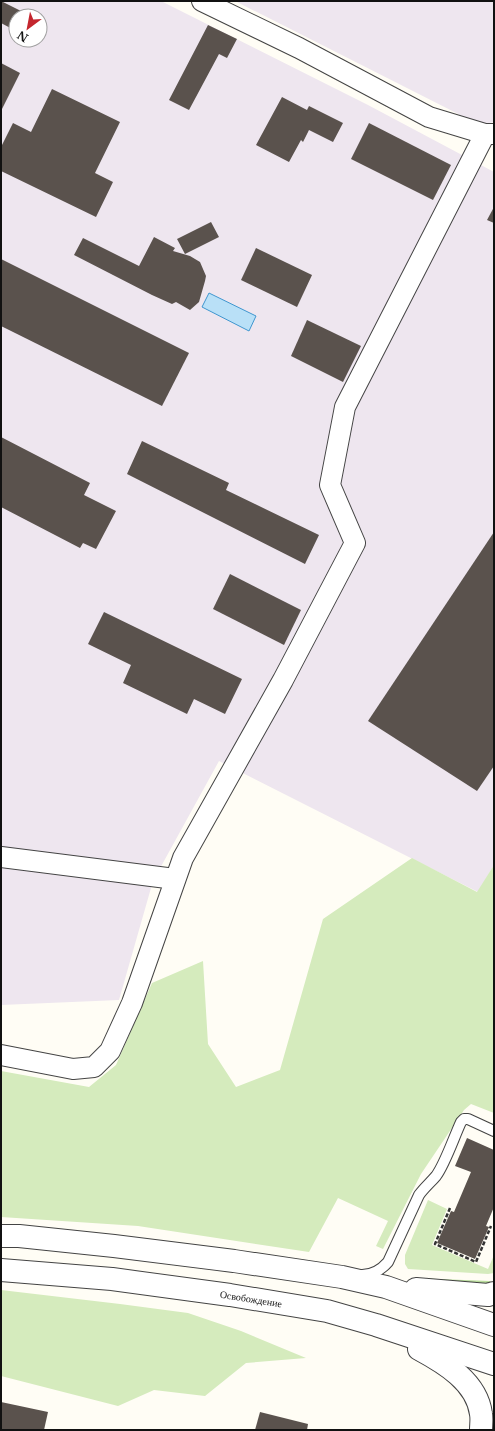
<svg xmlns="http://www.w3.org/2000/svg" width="495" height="1431" viewBox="0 0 495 1431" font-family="'Libre Baskerville',serif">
<rect width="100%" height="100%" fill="#fffdf5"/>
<g fill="#eee6ef" fill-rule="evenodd">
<path d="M1 1H161L368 105 494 172V865L478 892 219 761 153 881 119 1000 1 1005ZM16 16H40V40H16Z"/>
<path d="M235 1H494V122L480 125Z"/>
</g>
<g fill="#d5ebbd">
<path d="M412 858 477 892 494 865V1113L471 1104 464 1110 421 1174 383 1249 376 1246 388 1221 338 1198 309 1252 138 1226 1 1217V1071L89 1087 116 1065 152 983 203 961 208 1044 236 1087 280 1070 323 919Z"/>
<path d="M428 1200 447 1209 432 1245 488 1269 494 1255V1273L488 1274 408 1269 405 1264V1255Z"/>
<path d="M1 1290 120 1304 188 1313 241 1331 306 1358 246 1363 205 1396 154 1390 118 1406 1 1376Z"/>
</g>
<path fill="#b9dc9c" d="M412 1278 490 1281 492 1286 416 1281Z"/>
<path fill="#b9e0f7" stroke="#3f96cf" d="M209 293 256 316 249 331 202 307Z"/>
<g fill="#5a524d">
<path d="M1 1 25 13 24 16H16V31L1 23Z"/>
<path d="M208 25 237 39 227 58 219 54 189 110 169 100Z"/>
<path d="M1 63 20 73 1 111Z"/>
<path d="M52 89 120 122 95 173 113 182 96 217 1 171V147L13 123 31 132Z"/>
<path d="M282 97 307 110 309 106 343 123 333 142 309 130 303 142 301 140 289 162 256 145Z"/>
<path d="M369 123 451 165 433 200 351 159Z"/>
<path d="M494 207V223L487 220Z"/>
<path d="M211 222 219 237 185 254 177 239Z"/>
<path d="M154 237 175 248 173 251 190 256 200 262 206 276 205 281 199 302 190 310 176 302 172 304 152 295 74 255 83 238 139 266Z"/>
<path d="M256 248 312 275 297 307 241 280Z"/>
<path d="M1 259 189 353 162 406 1 326Z"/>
<path d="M307 320 361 346 343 382 291 356Z"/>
<path d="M1 437 90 483 84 495 116 511 96 549 83 543 80 548 1 507Z"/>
<path d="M142 441 229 483 226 490 319 535 305 564 127 474Z"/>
<path d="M494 532V766L477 791 368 721Z"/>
<path d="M230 574 301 610 284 645 213 609Z"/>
<path d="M104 612 242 679 225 714 194 699 187 714 123 683 131 665 88 644Z"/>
<path d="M467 1138 494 1150V1207L486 1226 489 1227 475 1259 437 1243 451 1211 454 1212 471 1172 455 1166Z"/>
<path d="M1 1402 48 1412 44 1430H1Z"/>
<path d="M260 1412 308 1424 307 1430H255Z"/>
</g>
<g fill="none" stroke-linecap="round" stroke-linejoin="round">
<g stroke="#444" stroke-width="12">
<path id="service" d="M362 1275C373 1275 381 1270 388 1262L419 1195C424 1188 430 1183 436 1176 445 1164 454 1137 461 1122L464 1119H468L494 1131"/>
</g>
<g stroke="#444" stroke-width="22">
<g id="minor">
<path d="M202 1 299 48 429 117 485 134H494"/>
<path d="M1 857 175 879"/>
<path d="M1 1055 73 1069 94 1067 110 1051 132 1003 183 858 283 680 355 543 330 485 345 407 485 134"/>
</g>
</g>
<g stroke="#444" stroke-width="24">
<g id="tertiary">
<path d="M1 1236H19L114 1246 234 1261 342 1277 386 1287 494 1325"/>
<path d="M1 1270 112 1279 230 1295 327 1311 376 1325 494 1364"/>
<path d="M416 1289 488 1295 494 1293"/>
<path d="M419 1349C445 1363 477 1382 481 1414 482 1419 481 1425 481 1430"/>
</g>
</g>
<path stroke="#333" stroke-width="2.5" stroke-dasharray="4 2" stroke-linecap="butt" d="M450 1208 435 1244 476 1262 491 1226"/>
<use href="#service" stroke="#fff" stroke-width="10"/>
<use href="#minor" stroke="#fff" stroke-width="20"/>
<use href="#tertiary" stroke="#fff" stroke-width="22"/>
</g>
<g text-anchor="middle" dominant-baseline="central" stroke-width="4" stroke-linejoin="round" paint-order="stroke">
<g font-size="10" fill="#111" stroke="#fff">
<text transform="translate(251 1299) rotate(9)">Освобождение</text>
</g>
</g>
<rect width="495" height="1431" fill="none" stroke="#111111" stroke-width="4"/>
<g transform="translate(28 28) rotate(212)"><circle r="19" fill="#ffffff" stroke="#a0a0a0"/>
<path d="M0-3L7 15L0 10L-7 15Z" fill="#c4262e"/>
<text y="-6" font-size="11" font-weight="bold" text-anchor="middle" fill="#111111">N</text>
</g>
</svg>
